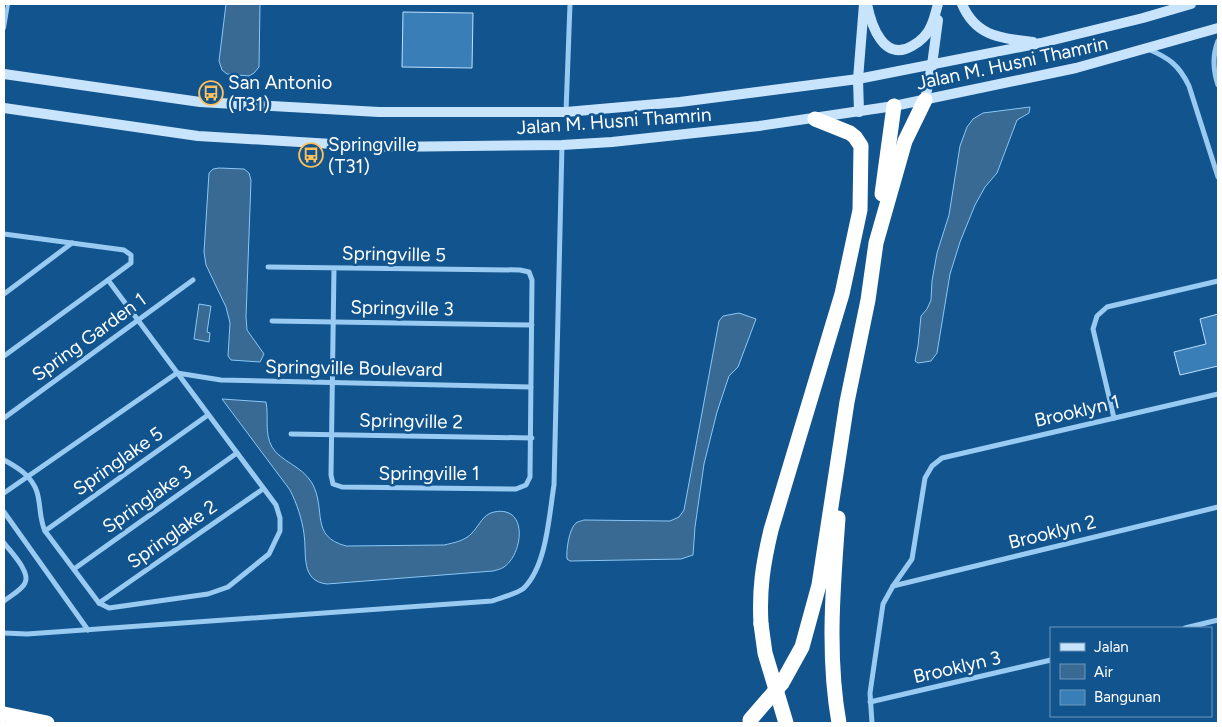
<svg xmlns="http://www.w3.org/2000/svg" width="1222" height="727" viewBox="0 0 1222 727" font-family="Figtree,sans-serif">
<rect width="100%" height="100%" fill="#11548e"/>
<g fill="#386a94" stroke="#8bc7f6">
<path d="M226 4H260L259 67 254 73 249 76 227 74 222 70 219 61Z"/>
<path d="M1030 107 1029 113 1017 120 997 173 985 187 975 205 960 242 950 274 937 353 931 361 918 363 915 361 918 346 921 316 927 309 931 300 932 281 937 253 949 215 960 146 967 127 973 119 983 113Z"/>
<path d="M219 168 244 169 249 173 251 180 246 317 247 330 264 354 260 362 231 360 228 356 230 323 226 307 206 265 204 252 209 173 213 169Z"/>
<path d="M199 304 211 306 207 332 210 333 209 342 194 339Z"/>
<path d="M739 313 756 319 738 367 729 376 717 412 704 464 695 527 693 555 681 559 570 561 567 559C566 550 569 529 576 523 579 521 582 521 584 520L670 521 679 517 684 510 719 321 723 316Z"/>
<path d="M222 399 266 402C269 417 264 433 272 447 280 461 302 466 312 483 327 510 309 536 346 546L444 545C453 543 465 541 472 533 479 526 483 514 494 512 529 505 523 554 504 567 501 569 497 570 493 571L327 584C300 581 307 554 304 534 302 519 297 504 290 490Z"/>
</g>
<g fill="#397eb7" stroke="#c0e2fd">
<path d="M403 12 473 13 472 68 402 67Z"/>
<path d="M1218 314V366L1180 375 1174 352 1206 344 1200 319Z"/>
</g>
<g fill="none" stroke-linecap="round" stroke-linejoin="round">
<path stroke="#99caf2" stroke-width="4" d="M4 28 8 4"/>
<g stroke="#99caf2" stroke-width="5">
<path d="M1218 41C1212 56 1213 70 1218 85"/>
<path d="M1148 49C1169 58 1179 65 1189 86L1218 177"/>
<path d="M566 112 570 4"/>
<path d="M4 234 124 250 131 255V263L108 280 276 505 280 518V531L269 554 228 587 208 594 109 608 99 603 45 531C39 518 41 505 37 492 32 476 17 467 4 460"/>
<path d="M268 267 520 270 529 272 532 280 530 477 526 485 516 489 342 487 333 484 331 475 334 268"/>
<path d="M4 294 72 243"/>
<path d="M272 321 532 325"/>
<path d="M4 356 108 280"/>
<path d="M4 418 193 280"/>
<path d="M1114 418 1093 329 1097 316 1107 307 1218 281"/>
<path d="M291 434 532 438"/>
<path d="M4 493 177 373 221 380 531 387"/>
<path d="M4 512 88 630"/>
<path d="M45 531 208 415"/>
<path d="M4 543C10 551 31 572 25 583 22 590 10 596 4 601"/>
<path d="M74 569 237 453"/>
<path d="M893 586 1218 507"/>
<path d="M99 603 263 489"/>
<path d="M1185 628 1218 620"/>
<path d="M4 633 27 634 492 601C500 598 519 593 524 588 547 565 549 515 554 485L562 145"/>
<path d="M870 702 1051 660"/>
<path d="M872 723 870 693 883 604 893 586 912 559 925 478 932 466 942 458 1218 394"/>
</g>
<g stroke="#c8e4fc" stroke-width="10">
<path d="M867 4C871 25 884 63 912 46 920 42 928 34 931 26 934 20 936 11 938 4"/>
<path d="M962 4C976 37 1001 38 1033 42"/>
<path d="M4 74 200 102 379 112H566L680 102 858 79 1041 43 1143 18 1191 4"/>
<path d="M925 100 932 65 938 20"/>
<path d="M4 108 198 136 382 147 562 145 612 142 759 126 894 106 1076 68 1218 28"/>
<path d="M859 112 858 79 864 4"/>
</g>
<g stroke="#fff" stroke-width="15">
<path d="M882 194 894 106"/>
<path d="M838 518C833 586 827 656 839 723"/>
<path d="M761 624C759 589 763 564 771 530L842 294 860 210 861 146 855 137 850 133 815 119"/>
<path d="M4 714 47 723"/>
<path d="M750 720 782 683 802 647 819 585 847 402 868 300 876 243 905 141 925 100"/>
</g>
<path stroke="#fff" stroke-width="15" d="M761 624 765 653 786 723"/>
</g>
<defs>
<g id="bus-ring" transform="scale(1.25)"><circle r="9.5" fill="#11548e" stroke="#ffbf5a" stroke-width="1.5"/><path d="M-5-6H5V4H4V6H2V4H-2V6H-4V4H-5ZM-3.5-4V0h7V-4ZM-3.5 1.2v1.5H-2V1.2ZM2 1.2v1.5H3.5V1.2Z" fill="#ffbf5a"/></g>
</defs>
<g fill-rule="evenodd">
<use href="#bus-ring" x="211" y="93"/>
<use href="#bus-ring" x="311" y="155"/>
</g>
<g text-anchor="middle" dominant-baseline="central" stroke-width="5" stroke-linejoin="round" paint-order="stroke">
<g font-size="19" fill="#fff" stroke="#11548e">
<text transform="translate(1012 63) rotate(-12)">Jalan M. Husni Thamrin</text>
<text transform="translate(614 121) rotate(-4)">Jalan M. Husni Thamrin</text>
<text transform="translate(394 254) rotate(1)">Springville 5</text>
<text transform="translate(402 308) rotate(1)">Springville 3</text>
<text transform="translate(89 337) rotate(-36)">Spring Garden 1</text>
<text transform="translate(354 368) rotate(1)">Springville Boulevard</text>
<text transform="translate(1077 411) rotate(-13)">Brooklyn 1</text>
<text transform="translate(411 421) rotate(1)">Springville 2</text>
<text transform="translate(118 461) rotate(-35)">Springlake 5</text>
<text x="429" y="473">Springville 1</text>
<text transform="translate(147 499) rotate(-35)">Springlake 3</text>
<text transform="translate(1052 532) rotate(-14)">Brooklyn 2</text>
<text transform="translate(172 534) rotate(-35)">Springlake 2</text>
<text transform="translate(957 667) rotate(-13)">Brooklyn 3</text>
</g>
<g font-size="19" fill="#fff" stroke="#11548e" text-anchor="start">
<text x="228" y="82">San Antonio<tspan x="228" dy="22">(T31)</tspan></text>
<text x="328" y="144">Springville<tspan x="328" dy="22">(T31)</tspan></text>
</g>
</g>
<rect width="1222" height="727" fill="none" stroke="#ffffff" stroke-width="10"/>
<rect x="1050" y="627" width="162" height="90" fill="#11548e" stroke="#7098bb"/>
<rect x="1060" y="643" width="25" height="8" fill="#c8e4fc" stroke="#7098bb"/>
<text x="1094" y="652" font-size="15" fill="#ffffff">Jalan</text>
<rect x="1060" y="664" width="25" height="15" fill="#386a94" stroke="#7098bb"/>
<text x="1094" y="677" font-size="15" fill="#ffffff">Air</text>
<rect x="1060" y="690" width="25" height="15" fill="#397eb7" stroke="#7098bb"/>
<text x="1094" y="702" font-size="15" fill="#ffffff">Bangunan</text>
</svg>
